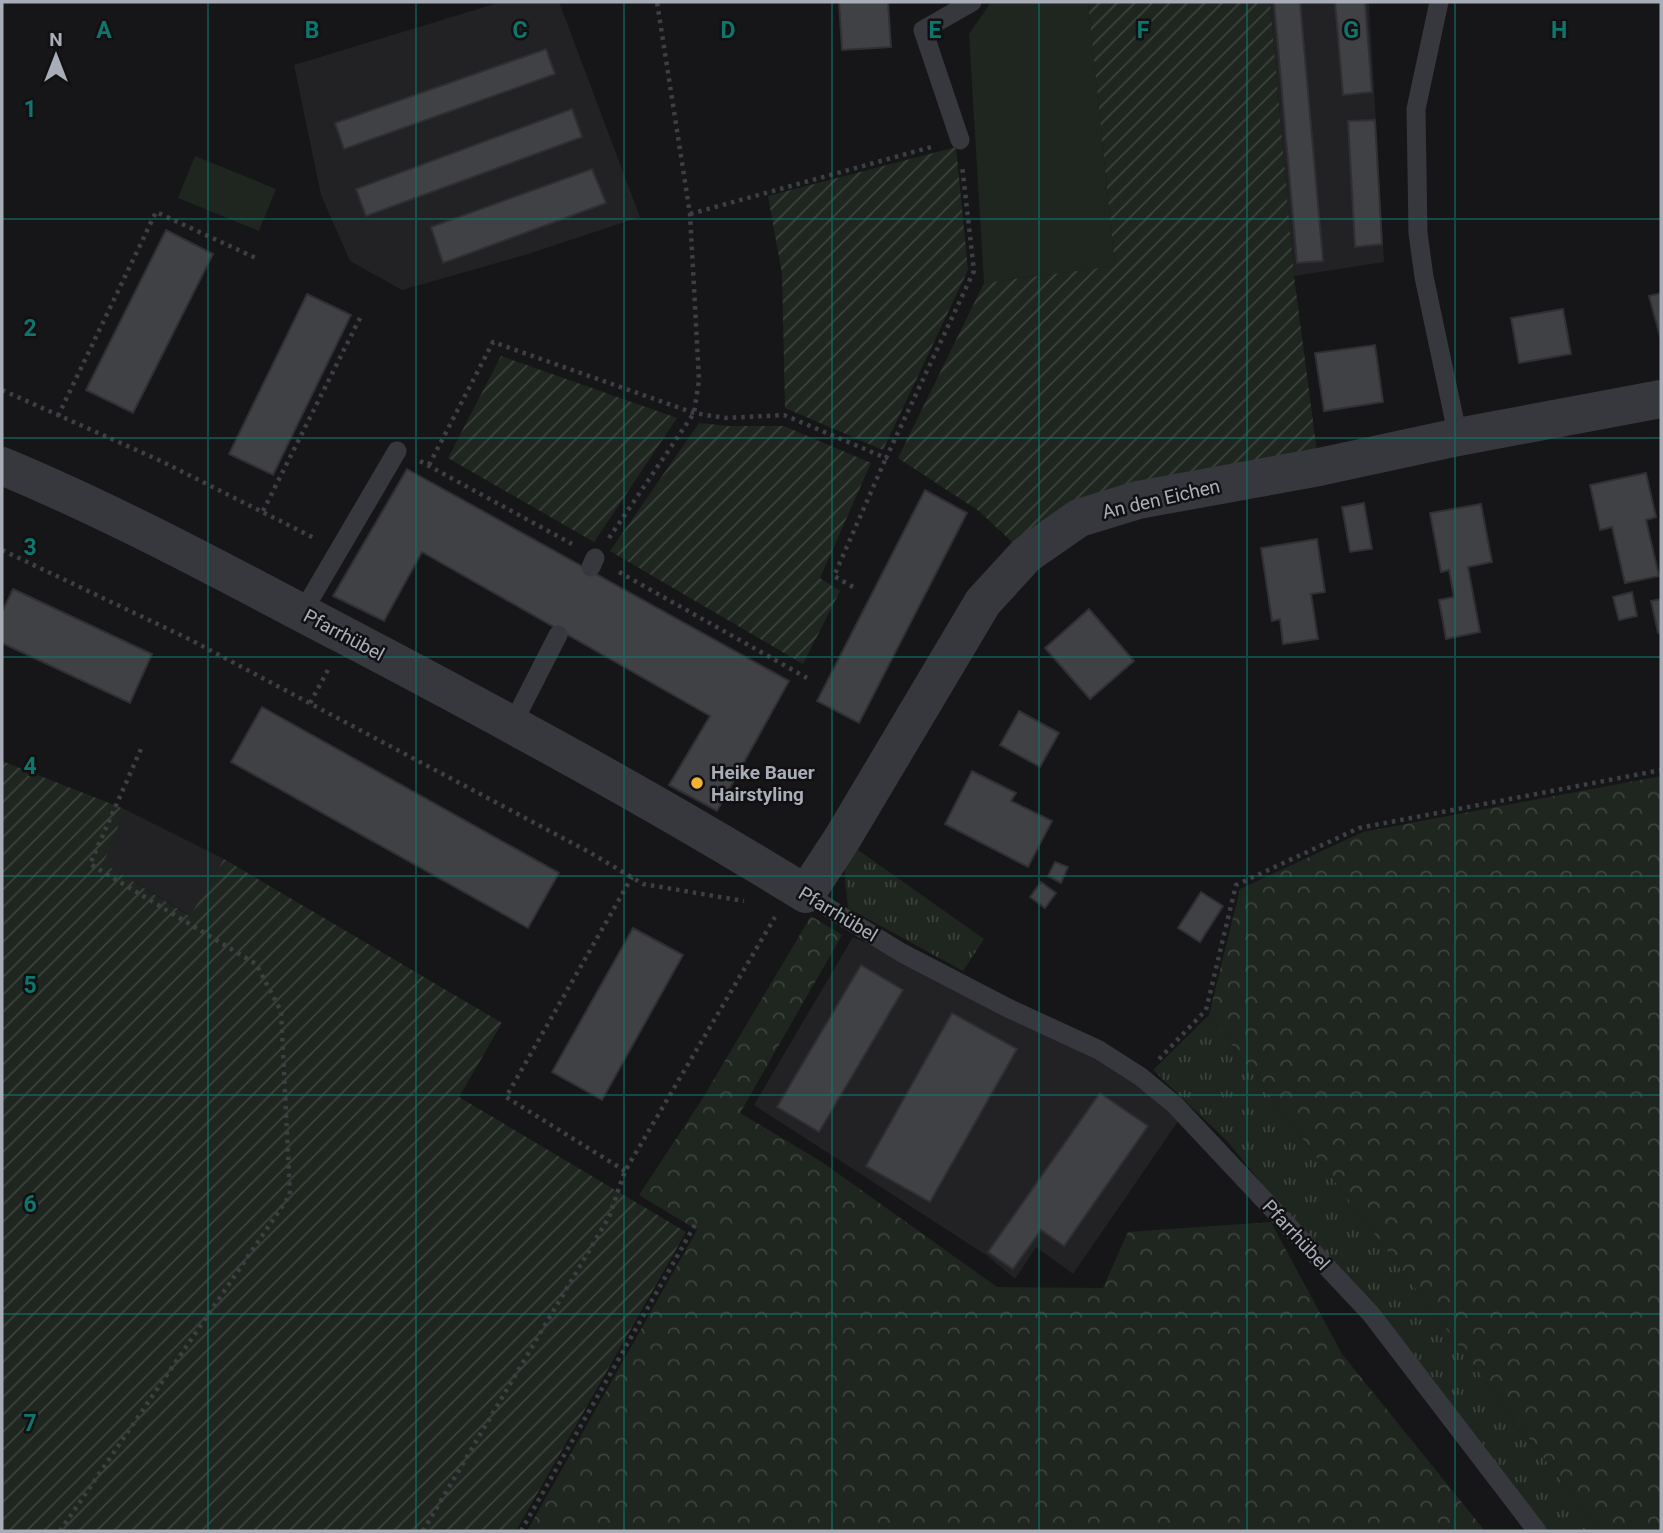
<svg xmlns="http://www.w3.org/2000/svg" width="1663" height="1533" viewBox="0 0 1663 1533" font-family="Roboto,sans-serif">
<defs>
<pattern id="grass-tufts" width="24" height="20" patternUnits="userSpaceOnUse" patternTransform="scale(1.75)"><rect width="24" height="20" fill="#1e261f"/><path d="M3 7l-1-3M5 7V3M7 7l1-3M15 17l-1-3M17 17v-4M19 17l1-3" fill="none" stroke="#3c433d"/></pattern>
<pattern id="forest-crowns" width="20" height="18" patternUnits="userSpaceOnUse" patternTransform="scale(1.75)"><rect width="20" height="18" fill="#1e261f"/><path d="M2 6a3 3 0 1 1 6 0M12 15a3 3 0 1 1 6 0" fill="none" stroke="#3c433d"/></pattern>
<pattern id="garden-furrows" width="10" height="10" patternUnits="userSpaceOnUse" patternTransform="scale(1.75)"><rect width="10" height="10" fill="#1e261f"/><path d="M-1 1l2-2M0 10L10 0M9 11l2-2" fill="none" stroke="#3c433d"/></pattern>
</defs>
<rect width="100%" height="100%" fill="#161618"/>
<g fill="#222225">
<path d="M501 2H559L640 217 525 255 402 290 350 261 321 195 294 65Z"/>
<path d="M1270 2H1369L1384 262 1294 276Z"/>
<path d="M122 808 224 859 191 916 103 863Z"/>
<path d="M853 937 1053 1028 1097 1053 1181 1117 1073 1274 1036 1247 1015 1279 986 1255 754 1105Z"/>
</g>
<g fill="url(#grass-tufts)">
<path d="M858 850 984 939 963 971 848 908 844 867Z"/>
<path d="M1209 1015 1599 1531H1545L1227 1141 1153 1070Z"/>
</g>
<g fill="url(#forest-crowns)">
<path d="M1661 776V1531H1599L1209 1015 1240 889 1363 832Z"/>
<path d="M811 916 842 935 740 1113 822 1162 997 1287 1103 1288 1128 1232 1271 1222 1342 1354 1485 1531H527L697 1230 639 1195 701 1101Z"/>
</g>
<g fill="#1e261f">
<path d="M991 2H1088L1115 266 984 283 969 34Z"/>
<path d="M195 156 276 189 259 231 178 198Z"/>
</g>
<g fill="url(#garden-furrows)">
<path d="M1088 2H1270L1294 276 1319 467 1138 500 1026 555 979 511 898 458 984 283 1115 266Z"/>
<path d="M956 147 968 270 883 450 785 408 782 274 768 196Z"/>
<path d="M501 356 677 418 594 542 448 458Z"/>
<path d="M699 423 728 426H784L871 463 820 578 840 591 803 664 610 551Z"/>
<path d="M2 761 122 808 116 835 103 863 190 916 224 859 502 1023 459 1097 686 1232 516 1531H2Z"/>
</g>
<g fill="#404145" stroke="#303034" stroke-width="2">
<path d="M839 2H888L891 47 842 50Z"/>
<path d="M1274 2H1300L1323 261 1297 263Z"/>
<path d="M1335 2H1365L1372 92 1343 95Z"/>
<path d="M546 49 555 74 344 149 335 123Z"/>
<path d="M572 109 582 137 366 216 356 189Z"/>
<path d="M1375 120 1382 244 1355 247 1348 121Z"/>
<path d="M592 169 606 203 443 263 431 227Z"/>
<path d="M166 230 213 254 133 413 86 390Z"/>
<path d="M1661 293V340L1649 296Z"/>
<path d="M307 294 351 315 273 475 229 454Z"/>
<path d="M1563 309 1571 354 1519 363 1511 318Z"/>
<path d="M1375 345 1383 402 1324 411 1315 353Z"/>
<path d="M407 469 789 681 717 811 669 785 710 716 422 552 384 621 333 596Z"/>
<path d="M1646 473 1656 517 1646 520 1659 576 1625 583 1612 527 1600 530 1590 485Z"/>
<path d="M925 490 967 513 859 723 817 701Z"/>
<path d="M1364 503 1372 549 1350 552 1342 507Z"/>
<path d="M1481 504 1492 562 1468 567 1480 632 1446 639 1439 600 1454 597 1449 570 1441 572 1430 513Z"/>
<path d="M1317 539 1325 592 1311 594 1318 639 1283 644 1280 619 1272 621 1261 548Z"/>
<path d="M13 589 152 654 130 703 2 643V612Z"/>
<path d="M1632 592 1637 616 1619 620 1613 597Z"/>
<path d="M1661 599V632L1658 633 1651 601Z"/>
<path d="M1089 609 1134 661 1090 699 1045 648Z"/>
<path d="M262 707 559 873 528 928 231 762Z"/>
<path d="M1019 711 1059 733 1040 767 1000 745Z"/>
<path d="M972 771 1016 793 1011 801 1052 821 1028 867 945 824Z"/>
<path d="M1055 862 1068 867 1061 883 1048 876Z"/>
<path d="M1041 882 1056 893 1045 908 1030 897Z"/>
<path d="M1201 892 1223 906 1200 942 1178 928Z"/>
<path d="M633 928 683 955 602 1100 552 1072Z"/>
<path d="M861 965 903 990 819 1132 777 1107Z"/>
<path d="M952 1013 1017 1049 930 1202 866 1166Z"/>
<path d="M1100 1093 1148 1126 1064 1246 1041 1230 1013 1269 988 1252Z"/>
</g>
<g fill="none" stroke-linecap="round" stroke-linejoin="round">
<g stroke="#3d3f44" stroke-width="4.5" stroke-dasharray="3.5 5" stroke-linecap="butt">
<path d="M690 214 935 146"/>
<path d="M2 390 161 461 314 538"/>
<path d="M58 416 156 212 258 259"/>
<path d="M420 461 572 544"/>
<path d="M429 465 493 342 694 413 725 418 784 415 886 458 974 271 962 165"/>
<path d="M263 511 362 314"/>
<path d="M609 538 694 413 699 380 690 214 657 2"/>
<path d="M2 550 191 640 589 852 643 884 744 901"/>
<path d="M619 572 807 678"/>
<path d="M853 587 834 576 886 458"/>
<path d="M310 703 329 668"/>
<path d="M1159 1059 1206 1010 1236 885 1359 828 1661 770"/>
<path d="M625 1171 506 1097 632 877"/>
<path d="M60 1531 290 1195 281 1011 256 964 90 864 141 749"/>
<path d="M423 1531 609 1217 625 1171 775 917"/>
<path d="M521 1531 696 1223"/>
</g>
<g stroke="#37383d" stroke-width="19">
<path d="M1439 2 1416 109 1418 233 1424 277 1458 437"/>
<path d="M960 140 923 30 972 2"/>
<path d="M591 567 595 558"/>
<path d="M302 613 397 451"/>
<path d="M513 723 558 635"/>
<path d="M806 894 902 953 1008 1008 1099 1050 1141 1077 1175 1105 1371 1314 1537 1531"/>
</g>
<path stroke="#37383d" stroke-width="38" d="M2 466C120 515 231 576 344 635 500 717 655 801 806 894L842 839 983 602 1026 555 1079 518 1138 500 1319 467 1458 437 1661 399"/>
</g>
<path fill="none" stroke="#0f766e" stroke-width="2" stroke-opacity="0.55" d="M208 2V1531M416 2V1531M624 2V1531M832 2V1531M1039 2V1531M1247 2V1531M1455 2V1531M2 219H1661M2 438H1661M2 657H1661M2 876H1661M2 1095H1661M2 1314H1661"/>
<circle fill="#f2b134" stroke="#111113" stroke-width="2.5" cx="697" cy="783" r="7"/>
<g text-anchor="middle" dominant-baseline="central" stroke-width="5" stroke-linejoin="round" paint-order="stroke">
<g font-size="19" fill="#a8adb8" stroke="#111113">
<text transform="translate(1161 499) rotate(-13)">An den Eichen</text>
<text transform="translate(344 635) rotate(28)">Pfarrhübel</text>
<text transform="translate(838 914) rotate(31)">Pfarrhübel</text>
<text transform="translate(1296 1235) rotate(47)">Pfarrhübel</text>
</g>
<g font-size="19" font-weight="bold" fill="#a8adb8" stroke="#111113" text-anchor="start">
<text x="711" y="772">Heike Bauer<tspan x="711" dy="22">Hairstyling</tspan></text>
</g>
</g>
<g font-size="23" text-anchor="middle" font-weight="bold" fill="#0f766e" stroke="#111113" stroke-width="5" stroke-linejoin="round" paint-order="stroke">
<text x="104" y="38">A</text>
<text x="312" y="38">B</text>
<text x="520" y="38">C</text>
<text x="728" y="38">D</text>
<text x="935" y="38">E</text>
<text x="1143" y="38">F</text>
<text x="1351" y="38">G</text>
<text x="1559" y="38">H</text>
<text x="30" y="117">1</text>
<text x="30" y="336">2</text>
<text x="30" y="555">3</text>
<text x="30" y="774">4</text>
<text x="30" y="993">5</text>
<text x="30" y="1212">6</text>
<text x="30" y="1431">7</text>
</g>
<rect width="1663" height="1533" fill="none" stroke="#a8adb8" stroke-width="7"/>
<g transform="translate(56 56)" stroke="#111113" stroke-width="5" paint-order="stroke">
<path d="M0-5L12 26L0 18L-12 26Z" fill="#a8adb8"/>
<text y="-10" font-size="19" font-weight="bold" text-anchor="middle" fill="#a8adb8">N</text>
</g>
</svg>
